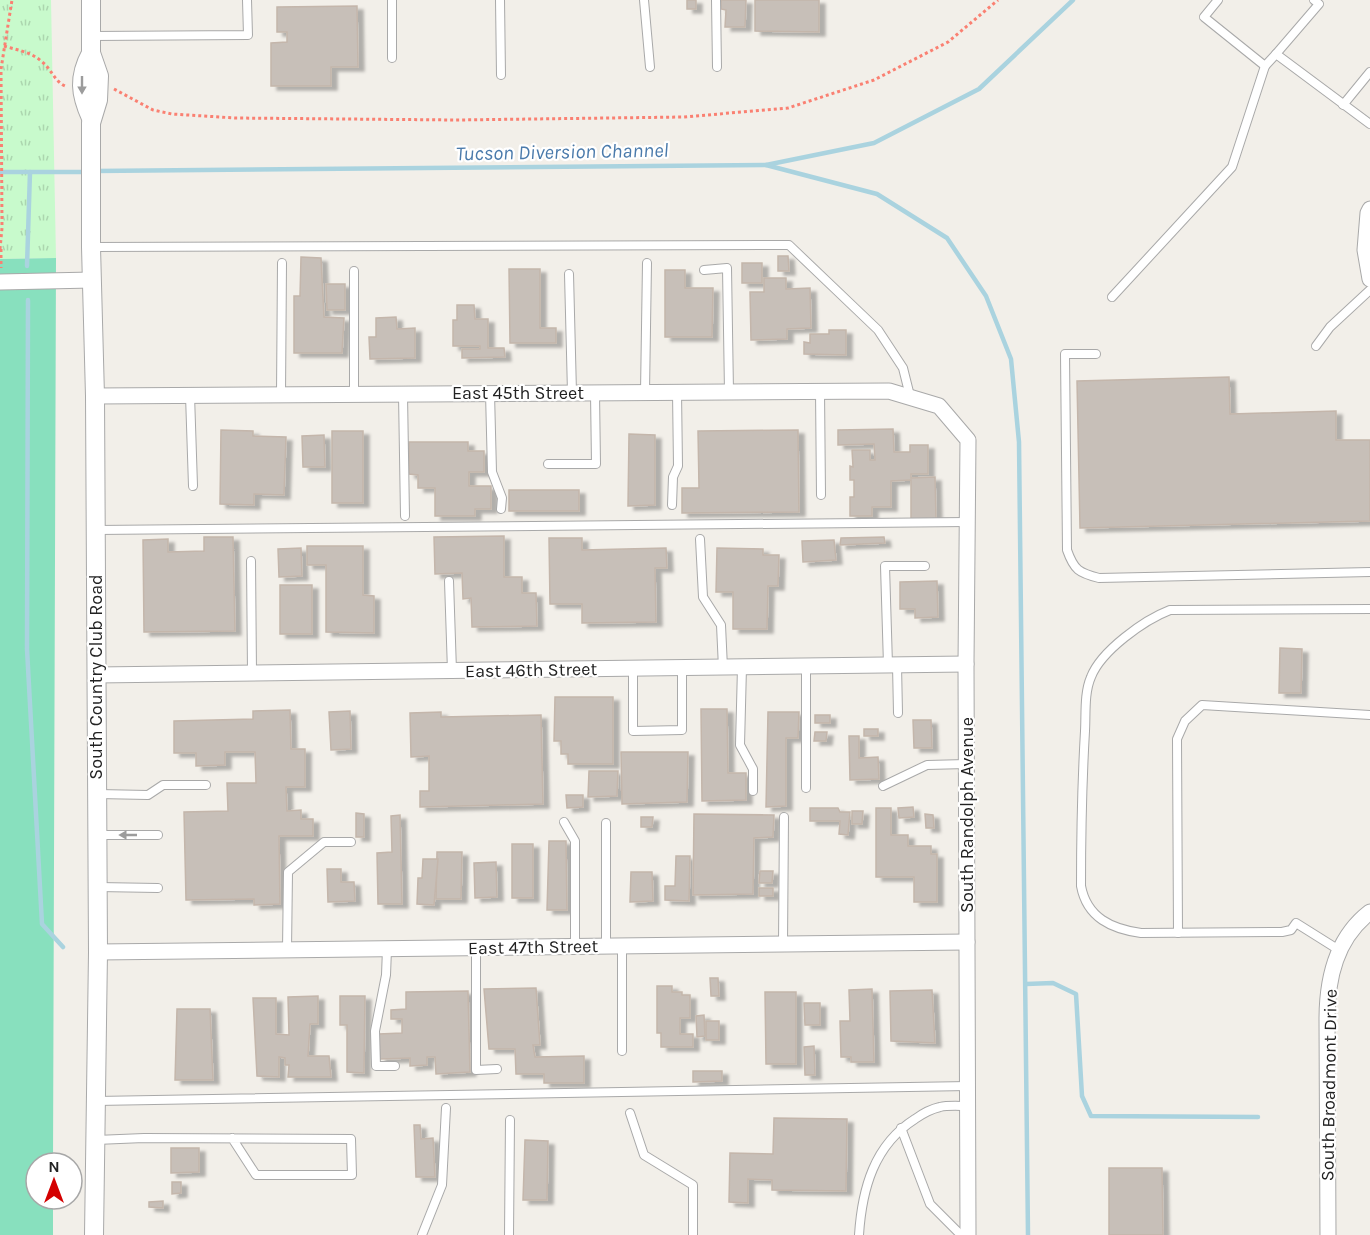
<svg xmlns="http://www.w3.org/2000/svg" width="1370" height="1235" viewBox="0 0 1370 1235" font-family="Karla,sans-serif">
<defs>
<pattern id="park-tufts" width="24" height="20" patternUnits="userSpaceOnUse" patternTransform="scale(1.5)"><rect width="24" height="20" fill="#c8facc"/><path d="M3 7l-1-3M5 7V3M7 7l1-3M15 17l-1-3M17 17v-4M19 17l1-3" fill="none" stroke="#acd6af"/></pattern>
<filter id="shadow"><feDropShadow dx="6" dy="4" stdDeviation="1.5" flood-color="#0004"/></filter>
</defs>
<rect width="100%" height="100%" fill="#f2efe9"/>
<path fill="url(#park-tufts)" d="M0 0H51L56 258 0 259Z"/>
<path fill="#88e0be" d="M56 258 53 1163H36V1199H53V1235H0V259Z"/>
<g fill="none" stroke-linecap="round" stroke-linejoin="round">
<g stroke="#aad3df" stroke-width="4.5">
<path d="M766 165 877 194 947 238 986 296 1011 359 1019 442 1028 1235"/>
<path d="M95 171 766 165 874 143 979 89 1073 0"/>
<path d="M0 172H86"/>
<path d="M27 266 30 172"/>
<path d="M28 300 27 649 42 924 63 947"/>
<path d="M1026 984 1053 983 1076 994 1082 1096 1091 1116 1258 1117"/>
</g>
</g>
<g fill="#c7bfb8" stroke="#c4b6ab" stroke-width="1.5" filter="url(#shadow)">
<rect x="687" y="0" width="9" height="9"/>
<path d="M721 0H746L745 27H725L726 10 721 9Z"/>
<path d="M755 0H819V32L755 31Z"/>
<path d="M357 6 358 67H331V86H271V43L287 42V32H277V7Z"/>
<path d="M778 256H788L789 271H778Z"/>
<path d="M301 257 321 258 324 317 344 318 342 353H294V296H300Z"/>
<rect x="742" y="263" width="20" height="20"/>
<path d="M509 269H540V328H556V343H510Z"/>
<path d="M665 270H685V288H713L712 337H665Z"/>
<path d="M764 278H786V289L810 288 811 328 787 329V339L751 340 750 292H764Z"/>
<path d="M326 284H345V310H327Z"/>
<path d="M457 305H474L475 319H488V348H504L505 357 462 358V349H480V346H453V320H457Z"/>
<path d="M396 317 397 329 415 328V358L370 359 369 337H376V318Z"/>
<path d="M829 330H846V355L804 354V342L810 343V334H829Z"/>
<path d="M1229 377 1230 414 1336 411V440H1370V521L1080 528 1077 381Z"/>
<path d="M893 429 894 452H910V445H928V474H911V478L935 477 936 519H911V480L891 481V507H872V516H850V497H854V480H850V466L853 467 852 450H870V460H875L874 444 838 445V430Z"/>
<path d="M221 430 253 431V436L286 437 284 495 254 494V505L220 504Z"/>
<path d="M798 430 799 512 682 513V488H699L698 431Z"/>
<rect x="332" y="431" width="31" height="72"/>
<path d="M629 434 655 435V505L628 506Z"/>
<path d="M324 435 325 467H303L302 436Z"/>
<path d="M409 442H468V451H484V472H469V486H491V509H475V516H435V488H418V475L409 474Z"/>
<rect x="509" y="490" width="70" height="21"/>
<path d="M504 536V577H522V593H536L537 626 472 627 471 598 463 599 462 573 435 574 434 537Z"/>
<path d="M204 537H233L235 631 144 632 143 540 168 539V552L204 551Z"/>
<path d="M884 537 885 543 840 545 841 538Z"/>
<path d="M549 538H582V550L666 548 667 568H655L656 622 582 623V604H550Z"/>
<path d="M834 540 836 560 803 562 802 541Z"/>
<path d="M307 546H363V595L374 596V633L326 632V565H307Z"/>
<path d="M301 548 302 576 279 577 278 549Z"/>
<path d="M717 548 763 549V555H779L778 586H768L767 629H733V592H716Z"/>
<path d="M937 581 938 617 915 618V609H900V582Z"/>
<rect x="280" y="585" width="32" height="49"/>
<path d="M1280 648 1302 649 1301 693H1279Z"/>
<path d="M555 697H613V764H568V754H561V741H554Z"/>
<path d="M701 709H727L728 773H746V800L702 801Z"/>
<path d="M290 710 291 749H305V787H286L287 811 301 810V819H313V836H279L280 904 254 905V899L186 900 184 812 228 811 227 783H256L255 752H225V765L196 766V753H174V721L253 719V711Z"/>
<path d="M350 711 351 749 331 750 329 712Z"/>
<path d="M441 712V717L541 715 543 804 420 807V791H429V756L411 757 410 713Z"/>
<path d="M768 712H799L798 738H786V806L766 807Z"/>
<rect x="815" y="715" width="15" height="8"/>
<path d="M913 720H931L932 748H914Z"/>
<rect x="864" y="729" width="14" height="7"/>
<path d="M815 732H827L826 741H814Z"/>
<path d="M849 736H859V758L878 757 879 779 850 780Z"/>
<path d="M621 752H688L687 802 622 804Z"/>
<path d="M589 771H618L617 796 588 797Z"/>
<path d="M566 795H583V807L567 808Z"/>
<path d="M913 807 914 817 899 818 898 808Z"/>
<path d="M810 808H838L840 812H850L848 835 839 834 840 821H810Z"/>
<path d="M876 808H891V835H908V846H931V854H937V902H914V877H876Z"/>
<path d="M852 811H863L862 824H852Z"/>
<path d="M356 813 364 814V837H356Z"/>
<path d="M694 814 774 815 773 837 754 838 753 894 693 895Z"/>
<path d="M925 814 933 815 934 828H926Z"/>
<path d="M400 815 402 904H378L377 853 392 852 391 816Z"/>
<path d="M641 817H653L652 827H641Z"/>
<path d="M549 841H566L567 910H547Z"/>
<rect x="512" y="844" width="21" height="54"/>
<path d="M437 852H462L461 899H436Z"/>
<path d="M676 856H690L689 901 665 900V886H675Z"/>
<path d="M423 859H438L434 905 417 904 418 878H422Z"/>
<path d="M496 862 497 897 475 898 474 863Z"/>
<path d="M327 869H341V882H354L355 901 328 902Z"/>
<path d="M760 871H773L772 883H759Z"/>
<path d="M631 872H652L653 901 630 902Z"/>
<rect x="759" y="888" width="14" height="8"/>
<path d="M710 978H718L719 996H711Z"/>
<path d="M657 986H672V992H682V995H690V1018H680V1034H693V1047H661V1033H657Z"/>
<path d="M536 988 540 1045H533L535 1057 584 1056V1083H544V1074H516L515 1049H489L484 989Z"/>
<path d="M872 989 874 1062H851V1057H841L840 1021H850L849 990Z"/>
<path d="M932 990 935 1043 891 1041 890 991Z"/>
<path d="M468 991 470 1072 436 1074 435 1057H427V1065L410 1066V1058L380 1059 379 1034 402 1033V1019H391V1010L406 1009V992Z"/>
<path d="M765 992H796V1064H766Z"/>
<path d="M318 996V1024H310L308 1056H329L331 1077H288L289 1065H285V1058L279 1057V1077L257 1076 253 998H276V1034L289 1035 288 997Z"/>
<path d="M340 996H365L364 1073 347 1072V1025H340Z"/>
<path d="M804 1003H820V1025H805Z"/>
<path d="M177 1009H210L213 1080H175Z"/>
<path d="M704 1015 705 1036 697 1037 696 1016Z"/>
<rect x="706" y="1021" width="13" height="19"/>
<path d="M814 1046 815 1075H805L804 1047Z"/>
<path d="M693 1071H722V1081L693 1082Z"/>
<path d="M774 1118 847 1119 846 1191 772 1190V1180L748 1179V1203L729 1202 730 1153 773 1154Z"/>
<path d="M414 1125H420L421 1139 433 1138 435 1177H416Z"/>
<path d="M525 1140 548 1141 547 1200H523Z"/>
<path d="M171 1148H199V1172L171 1173Z"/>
<path d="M1109 1168H1162L1163 1235H1109Z"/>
<path d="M172 1182H181V1193L172 1194Z"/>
<path d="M163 1201V1208L149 1207V1202Z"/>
</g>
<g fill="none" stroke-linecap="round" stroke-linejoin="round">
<g stroke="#a9a9a9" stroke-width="10">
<g id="service">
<path d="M392 0V58"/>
<path d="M500 0 501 75"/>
<path d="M644 0 650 67"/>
<path d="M716 0 717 67"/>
<path d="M1218 0 1204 17 1265 66 1276 54 1370 124"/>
<path d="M92 36 248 35 247 0"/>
<path d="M1276 54 1319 4 1314 0"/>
<path d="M1343 105 1370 72"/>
<path d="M91 247 789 245 878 330 903 368 910 396"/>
<path d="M704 270 727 268 729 392"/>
<path d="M569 274 572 393"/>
<path d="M1112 297 1232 167 1265 66"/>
<path d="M1316 346 1330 327 1370 290"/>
<path d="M1096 354H1065L1067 550C1074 570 1079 573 1099 578L1370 572"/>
<path d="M820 391 821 495"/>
<path d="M645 392 647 263"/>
<path d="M490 393 492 472 502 498 501 509"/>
<path d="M281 394 282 263"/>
<path d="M354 394V271"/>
<path d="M403 394 405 516"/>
<path d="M190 395 193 486"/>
<path d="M548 464H596L595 393"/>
<path d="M672 505 673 477 678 466 677 392"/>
<path d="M96 530 967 522"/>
<path d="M700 539 703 597 721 625 723 668"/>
<path d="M251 561 252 673"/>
<path d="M449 581 452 671"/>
<path d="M888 665 885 566H925"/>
<path d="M897 665 898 713"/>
<path d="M742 667 740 745 753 769V791"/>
<path d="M633 669V731L682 730V668"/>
<path d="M883 786 927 765 966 764"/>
<path d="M806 788V666"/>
<path d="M98 794 148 795 163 785H206"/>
<path d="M564 822 575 841V947"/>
<path d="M606 823V946"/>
<path d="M97 835H158"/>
<path d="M98 887 158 888"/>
<path d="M1178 933 1177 739 1185 721 1202 705 1370 715"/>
<path d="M783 944 784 817"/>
<path d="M622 946V1051"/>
<path d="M476 948V1070L497 1069"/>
<path d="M387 949 386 975 375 1031 376 1066H395"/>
<path d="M287 950 288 872 324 842H351"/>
<path d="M1339 950 1296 923 1291 930 1282 932 1141 933C1112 929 1087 918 1081 886 1081 834 1082 783 1085 731 1086 714 1084 693 1091 677 1101 651 1144 620 1170 610L1370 609"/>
<path d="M96 1101 968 1086"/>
<path d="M630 1113 644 1155 693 1185V1235"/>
<path d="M901 1128 930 1204 961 1235"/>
<path d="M96 1140 144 1138 351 1139 352 1175H256L232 1138"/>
<path d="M422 1235 442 1185 446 1108"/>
<path d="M509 1235 510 1120"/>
<path d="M859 1235C862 1189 874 1145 915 1119 922 1114 931 1109 940 1107 948 1105 959 1106 968 1106"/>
</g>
</g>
<g stroke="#a9a9a9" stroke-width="17">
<g id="minor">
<path d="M1370 209 1368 213 1365 250 1370 279"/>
<path d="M0 282 92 280"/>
<path d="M95 396 889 391 939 406 968 440 966 664 968 1235"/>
<path d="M96 675 966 664"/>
<path d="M98 952 967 942"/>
<path d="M1328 1235 1327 1019C1327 978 1336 938 1370 912"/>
</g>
</g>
<g stroke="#a9a9a9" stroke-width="20">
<g id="tertiary">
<path d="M91 0V53L99 76 98 100 91 123V247L95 396 98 952 94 1235"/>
<path d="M91 53C78 77 80 94 91 118"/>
</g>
</g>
<g stroke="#fa8072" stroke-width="3" stroke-dasharray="3 3" stroke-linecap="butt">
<path d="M4 46C17 50 31 52 41 61 51 68 54 81 65 86"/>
<path d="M114 89 153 110 172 114 235 118 456 120 684 117 788 108 874 80 948 42 998 0"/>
<path d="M0 249 2 228 1 69 12 0"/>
<path d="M1 249V268"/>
</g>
<use href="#service" stroke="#fff" stroke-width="8"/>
<use href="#minor" stroke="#fff" stroke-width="15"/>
<use href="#tertiary" stroke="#fff" stroke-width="18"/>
</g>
<defs><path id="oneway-solid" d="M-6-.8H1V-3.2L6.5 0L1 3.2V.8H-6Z" transform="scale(1.5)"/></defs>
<g fill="#9c9c9c">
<use href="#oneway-solid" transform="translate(82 85) rotate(90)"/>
<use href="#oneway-solid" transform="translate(128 835) rotate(-180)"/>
</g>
<g text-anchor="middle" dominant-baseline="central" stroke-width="4.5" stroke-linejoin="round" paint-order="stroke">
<g font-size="18" fill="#222" stroke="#fff">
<text x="518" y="393">East 45th Street</text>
<text transform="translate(531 670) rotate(-1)">East 46th Street</text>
<text transform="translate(96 677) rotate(-90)">South Country Club Road</text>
<text transform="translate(967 815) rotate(-90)">South Randolph Avenue</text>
<text transform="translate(533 947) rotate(-1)">East 47th Street</text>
<text transform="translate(1329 1085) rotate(-89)">South Broadmont Drive</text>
</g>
<g font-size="20" font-style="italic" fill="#4a7aab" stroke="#fff">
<text transform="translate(562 152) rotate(-1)">Tucson Diversion Channel</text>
</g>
</g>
<g transform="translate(54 1181)"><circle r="28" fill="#ffffff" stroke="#a7a7a7" stroke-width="1.5"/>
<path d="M0-4.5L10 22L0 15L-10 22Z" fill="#d40000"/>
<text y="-9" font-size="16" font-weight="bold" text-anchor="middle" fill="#222222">N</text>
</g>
</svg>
